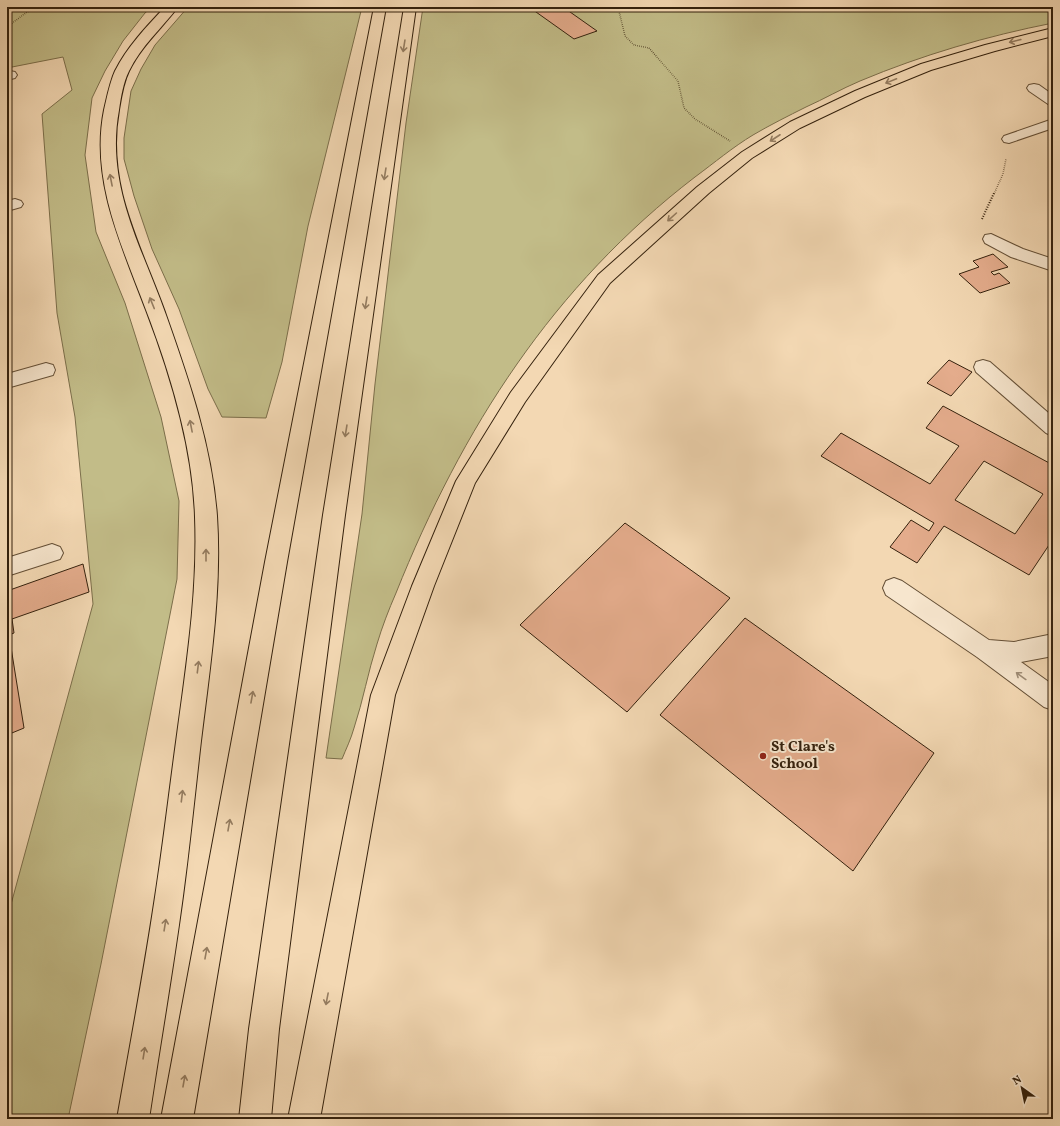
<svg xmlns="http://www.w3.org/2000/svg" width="1060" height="1126" viewBox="0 0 1060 1126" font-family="Vollkorn,serif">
<rect width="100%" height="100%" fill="#f3d8b3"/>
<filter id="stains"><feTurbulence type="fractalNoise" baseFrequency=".005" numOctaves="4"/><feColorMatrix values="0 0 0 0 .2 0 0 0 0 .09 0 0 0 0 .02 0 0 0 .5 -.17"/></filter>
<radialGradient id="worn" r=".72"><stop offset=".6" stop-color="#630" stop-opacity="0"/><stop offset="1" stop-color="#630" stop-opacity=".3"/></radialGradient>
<g fill="#c2bc88" stroke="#7b6e4a">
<path d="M7 7H152L145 13 123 41 105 71 92 98 85 155 96 232 125 303 161 417 179 501 177 579 101 964 68 1119H7V919L93 604 75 417 57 313 42 114 72 90 63 57 7 68Z"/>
<path d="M188 7H362L308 226 282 362 266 418 222 417 208 389 179 309 152 249 134 196 124 159V138L131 91 141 69 155 45Z"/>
<path d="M423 7H1053V23C987 36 922 55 860 81 841 89 824 99 806 107 788 116 770 125 753 135 733 147 714 163 695 177 553 286 462 428 396 593 389 609 382 627 377 644 368 672 363 701 354 728 351 739 346 749 342 759L326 758 362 514 375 384 406 123Z"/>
</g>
<g fill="#e4ac8c" stroke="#34210d" fill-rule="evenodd">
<path d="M529 7H563L597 31 574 39Z"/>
<path d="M993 254 1008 267 991 272 994 275 999 273 1010 283 980 293 959 274 979 267 973 261Z"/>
<path d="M949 360 972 372 951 396 927 383Z"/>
<path d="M943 406 1053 465V539L1029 575 944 526 917 563 890 547 911 520 929 531 934 523 821 456 841 433 930 484 959 446 926 428ZM984 461 1043 494 1015 534 955 500Z"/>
<path d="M625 523 730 598 627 712 520 625Z"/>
<path d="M83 564 89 592 12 619 14 633 9 635 24 728 7 735V591Z"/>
<path d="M745 618 934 753 853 871 660 715Z"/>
</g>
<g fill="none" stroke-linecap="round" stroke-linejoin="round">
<g stroke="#644f36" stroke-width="2">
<g id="minor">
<path d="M10 71 15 72 17 75 15 78 7 80V72Z"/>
<path d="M1034 84 1039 85 1053 95V105L1048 104 1029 91 1027 88 1029 85Z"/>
<path d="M1053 119V128L1009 143 1004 142 1002 139 1004 136Z"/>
<path d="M15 199 21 201 23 204 21 207 7 211V201Z"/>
<path d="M991 234 1023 249 1053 259V271L1011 257 985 243 983 239 985 235Z"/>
<path d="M983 360 990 362 1053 417V436L1046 433 976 372 974 367 976 362Z"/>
<path d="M46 363 53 365 55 370 53 375 7 388V374Z"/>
<path d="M52 544 60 547 63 553 60 559 7 576V558Z"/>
<path d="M894 578 902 581 989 640 1014 642 1053 634V656L1021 662 1053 685V710L1044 707 977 657 886 595 883 588 886 581Z"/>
</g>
</g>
<g stroke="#34210d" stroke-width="2">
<g id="highway">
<path d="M165 7H178C162 28 141 46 129 71 123 83 121 97 119 110 105 186 142 247 166 315 189 380 212 447 217 516 222 591 210 667 201 741 195 793 190 844 183 896 173 971 160 1045 149 1119H117C130 1045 144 971 155 897 163 845 169 793 176 742 186 667 198 593 195 517 193 448 171 375 146 310 122 246 90 180 104 110 107 97 110 82 115 71 127 47 147 26 165 7Z"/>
<path d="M374 7H386L287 562 193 1119H161L265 562Z"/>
<path d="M404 7H416L345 515 279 1029 271 1119H239L249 1029 323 515Z"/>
<path d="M1053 28V36L995 51 931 70 865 97 800 128 752 158 709 193 610 283 525 402 475 483 434 586 395 695 320 1119H288L371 695 412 586 456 481 511 392 598 275 697 187 742 152 790 122 855 91 921 64 985 45Z"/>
</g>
</g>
<g stroke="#34210d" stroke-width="1.5" stroke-dasharray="0.5 1.5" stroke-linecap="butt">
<path d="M618 7 625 36 634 45 649 48 678 81 684 108 695 119 730 141"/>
<path d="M7 27 27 12 40 7"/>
<path d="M994 194 1003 174 1006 159"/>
</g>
<path stroke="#34210d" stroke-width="2" stroke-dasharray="1 1.5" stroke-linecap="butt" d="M982 219 994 193"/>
<use href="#minor" fill="#f7e6ce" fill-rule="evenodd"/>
<use href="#highway" fill="#f3d8b3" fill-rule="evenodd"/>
</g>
<defs><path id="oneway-shaft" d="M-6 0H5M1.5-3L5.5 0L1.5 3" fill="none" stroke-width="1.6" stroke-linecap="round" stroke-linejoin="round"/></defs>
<g stroke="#947c60">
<use href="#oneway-shaft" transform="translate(1015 41) rotate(166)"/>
<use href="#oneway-shaft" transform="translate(404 46) rotate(99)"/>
<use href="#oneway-shaft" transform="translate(891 81) rotate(158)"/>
<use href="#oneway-shaft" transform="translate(775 138) rotate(147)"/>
<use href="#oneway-shaft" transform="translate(385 174) rotate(99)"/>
<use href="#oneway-shaft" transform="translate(111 180) rotate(-101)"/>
<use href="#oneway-shaft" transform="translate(672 217) rotate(138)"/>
<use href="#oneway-shaft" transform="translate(152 303) rotate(-112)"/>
<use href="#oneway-shaft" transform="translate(366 303) rotate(99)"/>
<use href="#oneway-shaft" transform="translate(191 426) rotate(-101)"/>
<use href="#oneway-shaft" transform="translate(346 431) rotate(99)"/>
<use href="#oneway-shaft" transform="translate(206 555) rotate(-90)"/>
<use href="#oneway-shaft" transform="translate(198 667) rotate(-83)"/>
<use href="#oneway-shaft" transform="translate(252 697) rotate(-80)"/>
<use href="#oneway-shaft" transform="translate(182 796) rotate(-83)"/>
<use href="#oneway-shaft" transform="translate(229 825) rotate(-80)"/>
<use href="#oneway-shaft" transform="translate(165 925) rotate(-81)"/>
<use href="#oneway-shaft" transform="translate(206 953) rotate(-80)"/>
<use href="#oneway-shaft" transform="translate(327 999) rotate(101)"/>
<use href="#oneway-shaft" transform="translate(144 1053) rotate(-81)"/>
<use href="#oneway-shaft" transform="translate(184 1081) rotate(-80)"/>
</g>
<use stroke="#9f8d77" href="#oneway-shaft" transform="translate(1021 676) rotate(-144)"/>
<circle fill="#8f2418" stroke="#f7e6ce" stroke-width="1.5" cx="763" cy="756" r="4"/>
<g text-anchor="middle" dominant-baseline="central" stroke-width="4" stroke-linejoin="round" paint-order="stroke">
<g font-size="15" font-weight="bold" fill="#34210d" stroke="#f7e6ce" text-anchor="start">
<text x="771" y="747">St Clare's<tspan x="771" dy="17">School</tspan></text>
</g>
</g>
<rect width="1060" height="1126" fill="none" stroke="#f3d8b3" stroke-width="24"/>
<rect x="8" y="8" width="1044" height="1110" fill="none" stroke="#34210d" stroke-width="2"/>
<rect x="12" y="12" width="1036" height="1102" fill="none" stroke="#34210d"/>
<g transform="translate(1022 1088) rotate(327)" stroke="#f7e6ce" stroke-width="3" paint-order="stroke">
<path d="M0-3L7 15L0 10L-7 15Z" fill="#34210d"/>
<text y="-6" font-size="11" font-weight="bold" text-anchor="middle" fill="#34210d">N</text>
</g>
<rect width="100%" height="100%" filter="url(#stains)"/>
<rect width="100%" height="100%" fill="url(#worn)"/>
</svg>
